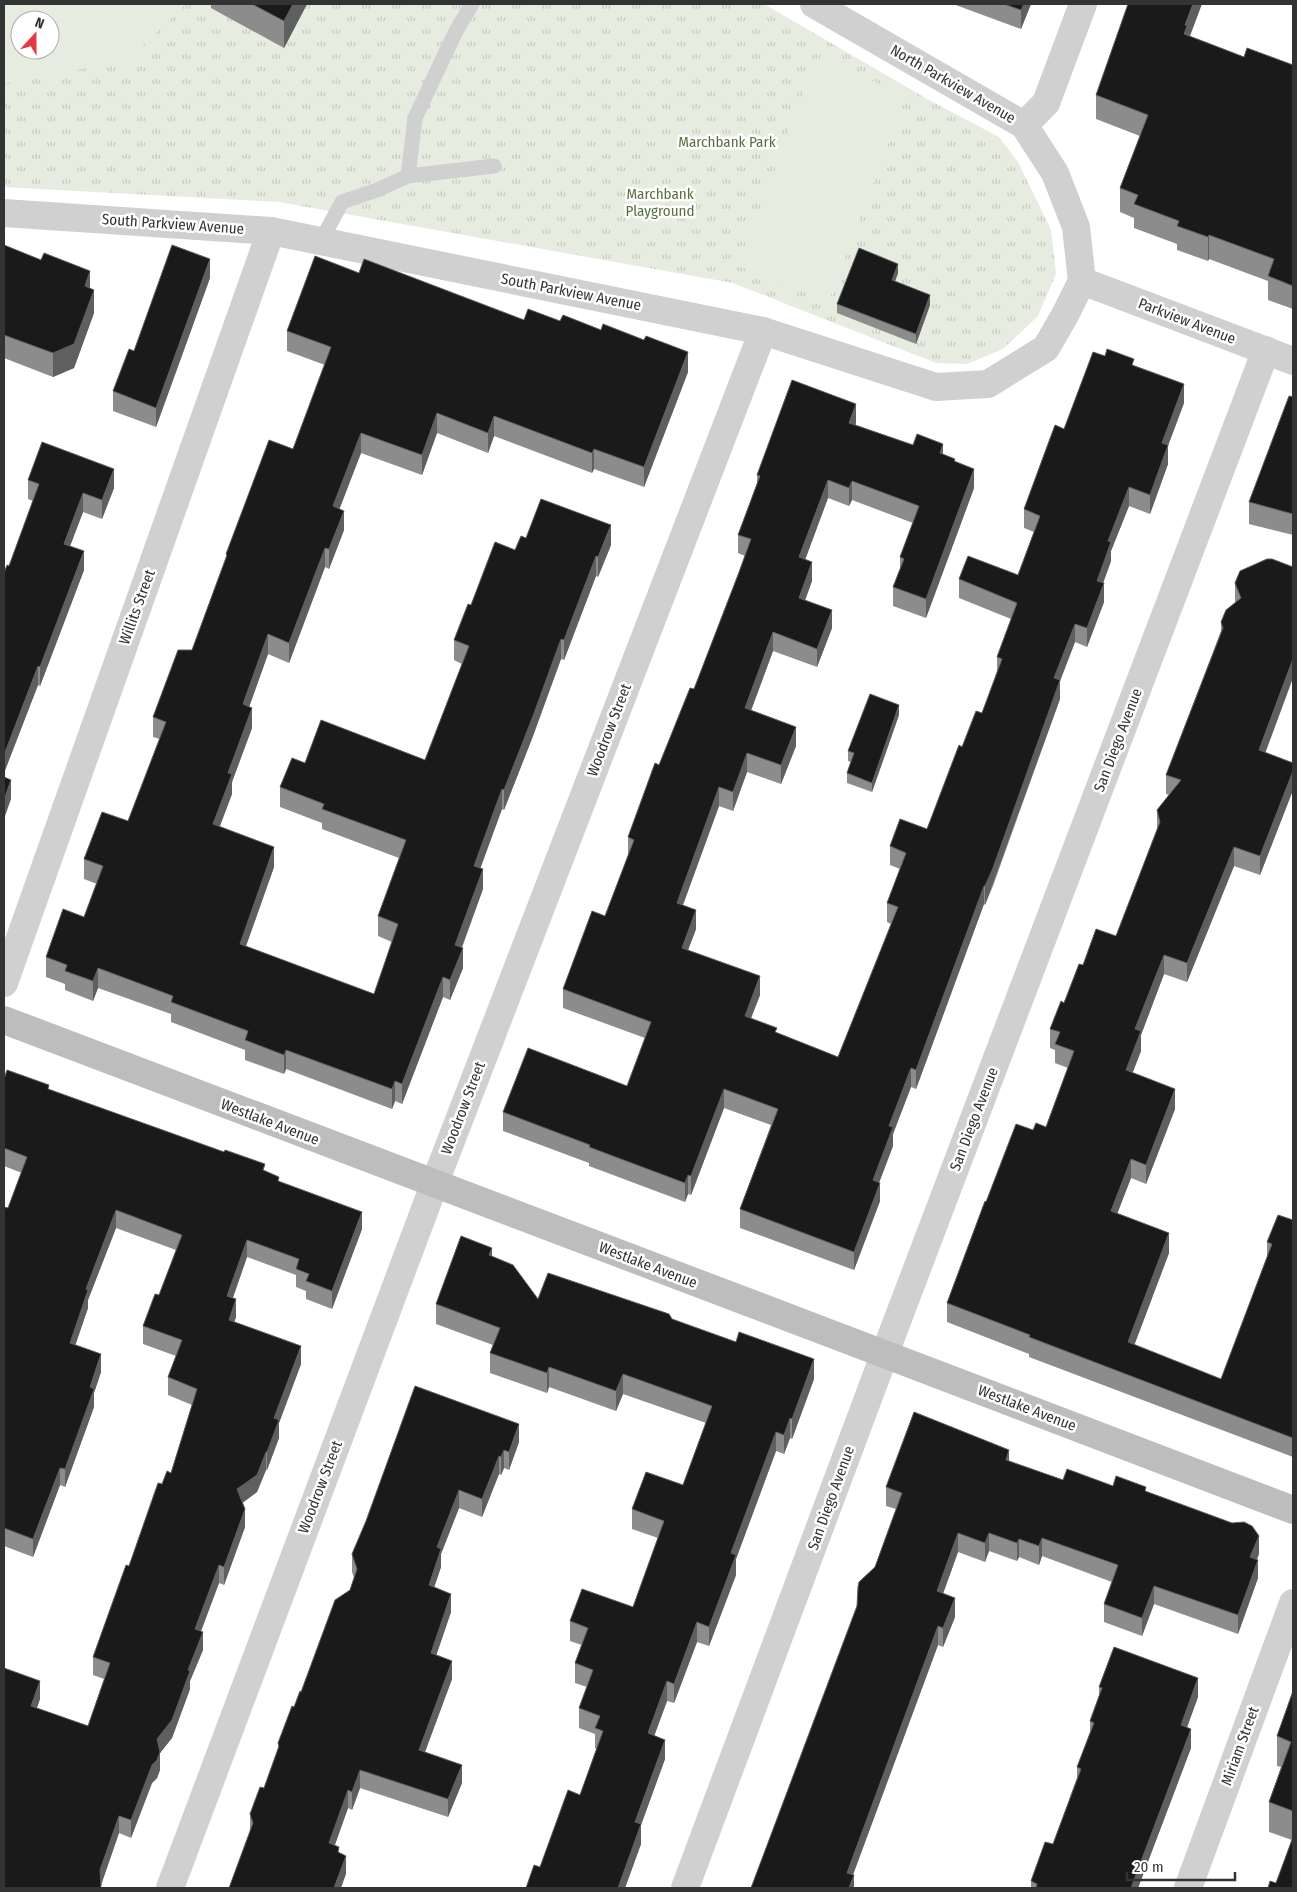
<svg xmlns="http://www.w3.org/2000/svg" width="1297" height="1892" viewBox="0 0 1297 1892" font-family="'Fira Sans Condensed',sans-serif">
<defs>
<pattern id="park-tufts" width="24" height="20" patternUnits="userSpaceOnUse" patternTransform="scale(1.25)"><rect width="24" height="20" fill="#e6ecdf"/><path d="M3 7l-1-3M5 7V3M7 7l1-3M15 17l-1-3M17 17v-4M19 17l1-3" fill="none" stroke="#c6cbc0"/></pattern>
</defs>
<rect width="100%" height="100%" fill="#fff"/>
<path fill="url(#park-tufts)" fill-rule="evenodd" d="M4 4H764L929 100 999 137 1018 162 1051 230 1056 274 1038 316 1003 349 967 364 936 363 733 283 279 202 4 187ZM20 20H50V50H20Z"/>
<g fill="#e6ecdf" fill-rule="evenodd">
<path d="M4 4H186L128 60 7 83 4 82ZM20 20H50V50H20Z"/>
<path d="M816 60 907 94 829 301 738 266Z"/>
</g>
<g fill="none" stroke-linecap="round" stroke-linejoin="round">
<g stroke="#d0d0d0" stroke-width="15">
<path d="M408 176 494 166"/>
<path d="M321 241 342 202 377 190 408 176 415 118 456 31 472 4"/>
</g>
<g stroke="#d0d0d0" stroke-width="28">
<path d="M814 4 1024 125 1055 173 1076 227 1082 281"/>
<path d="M1024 125 1046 103 1083 4"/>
<path d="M4 213 271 231 763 331 936 387 988 384 1046 348 1065 315 1082 281"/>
<path d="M1082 281 1293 361"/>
<path d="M4 983 271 231"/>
<path d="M170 1888 434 1185 763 331"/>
<path d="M685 1888 885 1353 1266 350"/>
<path d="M1188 1888 1293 1603"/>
</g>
<path stroke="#bdbdbd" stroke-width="28" d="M4 1020C433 1184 864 1345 1293 1510"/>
</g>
<g fill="#8c8c8c">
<path d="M211 4H307L284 48 211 8Z"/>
<path d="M953 4H1031L1021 29Z"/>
<path d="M1190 36 1244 57 1293 65V309L1268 300V281L1209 259 1208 261 1177 250V244L1134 228V218L1120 212V188L1140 136 1096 119V95Z"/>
<path d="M4 245 90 288 94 313 74 368 53 377 4 358Z"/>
<path d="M359 273 524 320 688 372 644 487 594 469 592 473 494 436 488 453 437 433 422 475 361 453 339 509 344 530 329 569 325 567 289 663 268 654 249 707 252 728 232 782V794L220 826 274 867 246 946 374 994 392 942 378 936V916L399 858 322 829V823L280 807V787L305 763 425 760 462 664 454 660V640L471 605 526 538 611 545 598 577 596 576 564 660 561 659 533 736 504 810 502 809 480 868 483 889 462 948 463 968 450 1000 443 997 402 1104 395 1101 392 1109 286 1069 284 1074 245 1060V1050L171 1022V1014L98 988 93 1001 65 990V984L46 977V957L84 917 97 884 84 879V859L128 821 160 739 153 737V717L192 650 226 559V554L293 449 325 365 287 351V331Z"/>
<path d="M898 273 895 281 930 305 916 344 837 313V304Z"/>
<path d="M210 278 156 427 113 411V391L134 351Z"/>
<path d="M1105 356 1134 366 1184 403 1168 445V464L1150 514 1129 506 1111 551V561L1103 583 1104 602 1087 647 1075 642 1060 681V699L993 886 985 905 984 904 916 1089 911 1087 893 1134V1146L879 1182 880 1201 854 1270 740 1228V1209L771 1125 724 1108 691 1195 688 1194 685 1202 589 1166V1163L503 1131V1112L627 1086 645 1038 563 1008V989L605 916 628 856V837L659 765 694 689 745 556 738 553V535L757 486V475L856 423V425L913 445 943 454 955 461 974 488 926 618 893 606V587L900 569V557L913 523 852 500 849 506 828 498 805 560 812 581 805 600 832 628 817 667 773 651 751 710 796 746 781 784 747 772 733 811 719 806 683 905 696 929 688 950 760 995 751 1018 777 1033 838 1057 891 924 887 922V903L900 869 890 865V846L927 829 962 747 982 713 997 673V657L1011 619 959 598V579L1018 575 1034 532 1024 528V509L1064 429Z"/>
<path d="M1293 397V535L1249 524V502Z"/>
<path d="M28 480 114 488 102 519 83 512 70 546 84 570 40 686 38 685 4 773V573L9 566 33 501 28 499Z"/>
<path d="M1240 571 1266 753 1293 763V790L1260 875 1234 866 1187 982 1164 974 1141 1035V1051L1132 1073 1175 1109 1146 1184 1131 1178 1117 1213 1169 1253 1134 1345 1221 1379 1267 1257V1242L1293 1219V1457L1029 1357V1354L947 1322V1303L986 1202 1033 1130 1046 1127 1068 1068 1055 1063V1050L1050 1048V1029L1083 965 1116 936 1157 829V810L1169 795 1166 794V775L1221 631V622L1235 603V583Z"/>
<path d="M899 715 872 792 847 783V773L851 762 848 761V751Z"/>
<path d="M4 1079 49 1089 265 1171 279 1181 362 1229 332 1309 306 1299V1291L296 1287V1275L247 1257 233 1298 236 1317 234 1322 301 1364 279 1423V1438L267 1470H266L257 1492 242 1503 245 1527 224 1585 219 1583 201 1631 203 1650 190 1681V1689L172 1738 160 1753V1770L157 1778 152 1783 131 1838 119 1833 101 1885V1888L4 1668 40 1699 37 1708 88 1726 104 1679 93 1675V1657L129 1566 162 1484 171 1473 192 1405 168 1395V1377L176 1356 143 1344V1326L159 1295 176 1250 116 1228 88 1300V1308L75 1345 101 1372 94 1393V1407L65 1487 60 1485 33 1557 4 1546V1548V1207L8 1208 22 1173 4 1166Z"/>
<path d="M492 1256 538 1299 672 1319 814 1379 792 1439 790 1438 784 1454 776 1451 736 1559V1575L709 1646 697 1642 674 1703 667 1701 654 1736 665 1759 641 1825V1844L625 1888H526L540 1867 580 1795 597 1749 595 1748V1734L579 1728V1708L587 1687 575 1683V1663L582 1645 570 1641V1621L633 1607 658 1538 632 1529V1509L683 1485 706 1423 623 1394 616 1411 549 1387 547 1393 490 1373V1353L493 1345 436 1324V1304Z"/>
<path d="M519 1442 509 1470 504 1468 501 1475 499 1474 482 1517 459 1508 441 1554V1567L434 1587 451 1612 436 1655 452 1679 425 1752 462 1783 448 1817 360 1788 352 1810 348 1808 334 1846 339 1853 346 1874 250 1831V1814L264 1788 278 1750V1743L350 1590 354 1578 352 1572V1554L366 1521Z"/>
<path d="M1009 1461 1063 1480 1146 1491 1259 1554 1257 1559 1258 1578 1238 1634 1154 1604 1142 1636 1104 1622V1604L1112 1582 1042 1556 1039 1565 1019 1557 1017 1561 989 1551 985 1562 958 1552 943 1594 955 1617 943 1647 938 1645 853 1875 854 1888H751L875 1567 896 1509 886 1506V1487Z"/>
<path d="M1099 1687 1198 1697 1187 1727 1191 1748 1138 1888H1031V1881L1053 1844 1077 1778V1767L1090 1732V1721L1099 1696Z"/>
<path d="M1293 1691V1888L1276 1883 1292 1840 1269 1832V1802L1281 1767 1277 1766V1736Z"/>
</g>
<g fill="#5f5f5f">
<path d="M293 4H307L284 48V21Z"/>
<path d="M1024 4H1031L1021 29V10Z"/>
<path d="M1193 4H1202L1187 44 1184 34 1185 25Z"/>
<path d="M1209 235V259L1208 261V237Z"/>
<path d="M210 259V278L156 427V408Z"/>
<path d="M898 264V273L892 290V280Z"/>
<path d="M90 271V294L85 286Z"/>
<path d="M94 290V313L74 368 53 377V353Z"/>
<path d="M930 295V305L916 344V334Z"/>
<path d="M688 352V372L644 487V467Z"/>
<path d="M1184 384V403L1162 462V443Z"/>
<path d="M856 404V423L849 442V423Z"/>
<path d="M437 413V433L422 475V455Z"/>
<path d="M494 416V436L488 453V433Z"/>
<path d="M361 433V453L333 526V506Z"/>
<path d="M943 444V462L940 453Z"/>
<path d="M1168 445V464L1150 514V495Z"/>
<path d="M594 449V469L592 473V453Z"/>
<path d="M114 469V488L102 519V500Z"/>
<path d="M974 469V488L926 618V599Z"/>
<path d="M828 480V498L799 576V557Z"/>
<path d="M852 481V500L849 506V488Z"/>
<path d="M1129 487V506L1111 551V561L1097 600V581L1108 541Z"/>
<path d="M83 493V512L64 562V544Z"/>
<path d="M344 511V530L329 569V549Z"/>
<path d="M611 525V545L598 577V557Z"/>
<path d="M325 548V567L289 663V643Z"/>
<path d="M84 551V570L40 686V667Z"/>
<path d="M596 556V576L564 660V640Z"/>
<path d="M812 562V581L799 617V598Z"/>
<path d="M1104 583V602L1087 647V628Z"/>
<path d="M832 610V628L817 667V649Z"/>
<path d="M1075 624V642L1060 681V699L985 905V886L1054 678Z"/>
<path d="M773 632V651L745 727V708Z"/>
<path d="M268 634V654L243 724V704Z"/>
<path d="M561 639V659L533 736 504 810V790Z"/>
<path d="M1293 659V678L1259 770V750Z"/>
<path d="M38 666V685L4 773V755Z"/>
<path d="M899 705V715L872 792V783Z"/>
<path d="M252 708V728L232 782V794L213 844V824L228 773Z"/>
<path d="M796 727V746L781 784V765Z"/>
<path d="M747 753V772L733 811V792Z"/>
<path d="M1293 771V790L1260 875V856Z"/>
<path d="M11 780V799L4 819V800Z"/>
<path d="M719 787V806L677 921V903Z"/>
<path d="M502 789V809L474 886V866Z"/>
<path d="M274 847V867L240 963V944Z"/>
<path d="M1234 847V866L1187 982V963Z"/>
<path d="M483 869V889L455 965V945Z"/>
<path d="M984 886V904L916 1089V1070Z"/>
<path d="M696 910V929L682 966V948Z"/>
<path d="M463 948V968L450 1000V980Z"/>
<path d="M1164 955V974L1141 1035V1051L1126 1090V1070L1135 1029Z"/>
<path d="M98 968V988L93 1001V981Z"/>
<path d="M760 976V995L745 1034V1016Z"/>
<path d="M443 977V997L402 1104V1084Z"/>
<path d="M286 1050V1069L284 1074V1055Z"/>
<path d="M911 1068V1087L893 1134V1146L873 1199V1180L889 1126Z"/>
<path d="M395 1081V1101L392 1109V1089Z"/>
<path d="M724 1089V1108L691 1195V1176Z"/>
<path d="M1175 1089V1109L1146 1184V1165Z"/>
<path d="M1131 1159V1178L1111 1230V1211Z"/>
<path d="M688 1175V1194L685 1202V1183Z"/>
<path d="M880 1183V1201L854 1270V1252Z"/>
<path d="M116 1210V1228L88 1300V1308L70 1361V1343L86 1289Z"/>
<path d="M362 1212V1229L332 1309V1291Z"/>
<path d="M1169 1233V1253L1128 1362V1342Z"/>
<path d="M247 1240V1257L227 1314V1296Z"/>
<path d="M492 1248V1267L489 1255Z"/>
<path d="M236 1299V1317L229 1338V1320Z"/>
<path d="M301 1346V1364L279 1423V1438L267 1470V1452L274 1418Z"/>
<path d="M101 1354V1372L94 1393V1407L65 1487V1469L90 1387Z"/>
<path d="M814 1359V1379L792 1439V1419Z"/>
<path d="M549 1367V1387L547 1393V1373Z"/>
<path d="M623 1374V1394L616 1411V1391Z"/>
<path d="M790 1418V1438L784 1454V1435Z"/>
<path d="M519 1424V1442L509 1470V1452Z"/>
<path d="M776 1432V1451L736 1559V1575L709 1646V1627L731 1553Z"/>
<path d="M504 1450V1468L501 1475V1457Z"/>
<path d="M1009 1450V1468L1006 1460Z"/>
<path d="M266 1452V1470L257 1492 237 1507V1489Z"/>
<path d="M499 1456V1474L482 1517V1499Z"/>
<path d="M60 1468V1485L33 1557V1539Z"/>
<path d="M459 1490V1508L441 1554V1567L429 1603V1585L437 1547Z"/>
<path d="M245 1509V1527L224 1585V1567Z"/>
<path d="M958 1533V1552L937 1610V1591Z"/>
<path d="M989 1533V1551L985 1562V1543Z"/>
<path d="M1259 1536V1554L1250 1576V1557Z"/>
<path d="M1042 1538V1556L1039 1565V1546Z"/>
<path d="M1019 1539V1557L1017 1561V1543Z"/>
<path d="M1258 1560V1578L1238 1634V1615Z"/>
<path d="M219 1565V1583L195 1647V1629Z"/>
<path d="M1154 1586V1604L1142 1636V1618Z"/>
<path d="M451 1594V1612L431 1671V1653Z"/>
<path d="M955 1598V1617L943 1647V1628Z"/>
<path d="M697 1622V1642L674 1703V1684Z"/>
<path d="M938 1626V1645L848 1888 847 1873Z"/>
<path d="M203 1632V1650L190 1681V1689L172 1738 160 1753V1770L157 1778 152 1783 131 1838V1820L157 1739 188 1670Z"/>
<path d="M452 1661V1679L419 1768V1750Z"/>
<path d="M1198 1678V1697L1181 1744V1725Z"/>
<path d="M40 1681V1699L31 1724V1706Z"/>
<path d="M667 1681V1701L648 1753V1733Z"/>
<path d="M1191 1729V1748L1138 1888H1131Z"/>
<path d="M665 1740V1759L641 1825V1844L625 1888H618L635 1822Z"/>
<path d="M462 1765V1783L448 1817V1799Z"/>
<path d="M360 1770V1788L352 1810V1792Z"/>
<path d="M348 1790V1808L329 1862V1843Z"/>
<path d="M119 1816V1833L100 1888V1870Z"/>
<path d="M346 1856V1874L341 1888H334Z"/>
<path d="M854 1875V1888H849Z"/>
</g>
<g fill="#1a1a1a" stroke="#5f5f5f">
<path d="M252 4H293L284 21Z"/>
<path d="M1004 4H1024L1021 10Z"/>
<path d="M1128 4H1193L1185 25 1187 26 1184 34 1244 57 1247 48 1293 65V286L1268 276 1274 259 1209 235 1208 237 1177 226 1179 221 1134 204 1138 195 1120 188 1148 115 1096 95Z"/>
<path d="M4 245 41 260 44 253 90 271 85 286 94 290 74 344 53 353 4 335Z"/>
<path d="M172 245 210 259 156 408 113 391 129 349 134 351Z"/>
<path d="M859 248 898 264 892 280 930 295 916 334 837 304Z"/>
<path d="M315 256 359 273 364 259 524 320 528 309 560 321 563 315 601 330 603 324 644 340 646 336 688 352 644 467 594 449 592 453 494 416 488 433 437 413 422 455 361 433 333 506 344 511 329 549 325 548 289 643 268 634 243 704 252 708 228 773 232 774 213 824 274 847 240 944 374 994 398 924 378 916 406 840 322 809 324 804 280 787 292 758 305 763 321 720 425 760 469 646 454 640 468 604 471 605 495 542 515 550 521 536 526 538 541 499 611 525 598 557 596 556 564 640 561 639 533 716 504 790 502 789 474 866 483 869 455 945 463 948 450 980 443 977 402 1084 395 1081 392 1089 286 1050 284 1055 245 1040 248 1031 171 1002 173 996 98 968 93 981 65 971 67 965 46 957 63 909 84 917 103 866 84 859 102 812 128 821 166 722 153 717 178 650H192L227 555 226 554 269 440 293 449 331 347 287 331Z"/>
<path d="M1107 349 1134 359 1132 365 1184 384 1162 443 1168 445 1150 495 1129 487 1108 541 1111 542 1097 581 1104 583 1087 628 1075 624 1054 678 1060 680 993 868 985 886H984L916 1070 911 1068 889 1126 893 1127 873 1180 880 1183 854 1252 740 1209 778 1109 724 1089 691 1176 688 1175 685 1183 589 1147 590 1145 503 1112 528 1048 627 1086 651 1022 563 989 592 911 605 916 634 840 628 837 655 763 659 765 690 688 694 689 738 575 751 539 738 535 760 476 757 475 792 380 856 404 849 423 913 445 917 434 943 444 940 453 955 459 954 461 974 469 926 599 893 587 904 559 900 557 919 506 852 481 849 488 828 480 799 557 812 562 799 598 832 610 817 649 773 632 745 708 796 727 781 765 747 753 733 792 719 787 677 903 696 910 682 948 760 976 745 1016 777 1028 775 1032 838 1057 898 907 887 903 906 853 890 846 900 819 927 829 959 745 962 747 976 711 982 713 1002 659 997 657 1017 603 959 579 968 556 1018 575 1040 516 1024 509 1055 425 1064 429 1093 352 1105 356Z"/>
<path d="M1289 396 1293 397V514L1249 502Z"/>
<path d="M42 442 114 469 102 500 83 493 64 544 84 551 40 667 38 666 4 755V573L7 565 9 566 39 484 28 480Z"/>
<path d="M1267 559H1272L1293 567V659L1259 750 1293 763V771L1260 856 1234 847 1187 963 1164 955 1135 1029 1141 1031 1126 1070 1175 1089 1146 1165 1131 1159 1111 1211 1169 1233 1128 1342 1221 1379 1272 1244 1267 1242 1278 1215 1293 1220V1219V1438L1029 1337 1030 1335 947 1303 985 1201 986 1202 1016 1124 1033 1130 1036 1123 1046 1127 1074 1051 1055 1044 1060 1032 1050 1029 1061 1001 1064 1003 1079 964 1083 965 1096 929 1116 936 1160 822 1157 810 1181 780 1166 775 1223 628 1221 622 1226 610 1241 598 1235 583 1240 571Z"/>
<path d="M870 694 899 705 872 783 847 773 854 753 848 751Z"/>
<path d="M4 777 11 780 4 800Z"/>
<path d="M7 1070 49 1085 48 1089 224 1152 225 1150 265 1164 263 1170 279 1177 278 1181 362 1212 332 1291 306 1281 309 1274 296 1269 299 1259 247 1240 227 1296 236 1299 229 1320 301 1346 274 1418 279 1420 267 1452H266L257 1475 237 1489 245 1509 224 1567 219 1565 195 1629 203 1632 188 1670 190 1671 172 1720 157 1739 160 1752 157 1760 152 1765 131 1820 119 1816 100 1870 101 1886 100 1888H4V1668L40 1681 31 1706 88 1726 110 1663 93 1657 126 1565 129 1566 158 1483 162 1484 167 1471 171 1473 197 1389 168 1377 182 1340 143 1326 155 1294 159 1295 182 1235 116 1210 86 1289 88 1290 70 1343 101 1354 90 1387 94 1389 65 1469 60 1468 33 1539 4 1528V1530V1207L8 1208 27 1157 4 1148V1079Z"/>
<path d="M461 1236 492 1248 489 1255 513 1265 538 1299 548 1273 669 1314 672 1319 736 1342 739 1332 814 1359 792 1419 790 1418 784 1435 776 1432 731 1553 736 1555 709 1627 697 1622 674 1684 667 1681 648 1733 665 1740 635 1822 641 1824 618 1888H526L534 1865 540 1867 568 1790 580 1795 603 1731 595 1728 600 1716 579 1708 593 1670 575 1663 588 1628 570 1621 582 1589 633 1607 664 1521 632 1509 646 1472 683 1485 712 1406 623 1374 616 1391 549 1367 547 1373 490 1353 500 1328 436 1304Z"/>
<path d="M415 1386 519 1424 509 1452 504 1450 501 1457 499 1456 482 1499 459 1490 437 1547 441 1549 429 1585 451 1594 431 1653 452 1661 419 1750 462 1765 448 1799 360 1770 352 1792 348 1790 329 1843 339 1847 338 1852 346 1856 334 1888H229L253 1823 250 1814 260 1787 264 1788 279 1746 278 1743 292 1706 294 1707 300 1691 301 1692 335 1600 350 1590 357 1569 352 1554 366 1521Z"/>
<path d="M914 1412 1009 1450 1006 1460 1063 1480 1067 1469 1113 1486 1116 1476 1146 1487 1145 1491 1232 1523 1244 1522 1252 1526 1259 1536 1250 1557 1258 1560 1238 1615 1154 1586 1142 1618 1104 1604 1118 1565 1042 1538 1039 1546 1019 1539 1017 1543 989 1533 985 1543 958 1533 937 1591 955 1598 943 1628 938 1626 847 1873 854 1875 849 1888H751L857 1606 858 1587 859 1582 875 1567 902 1493 886 1487Z"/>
<path d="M1114 1647 1198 1678 1181 1725 1191 1729 1131 1888H1036L1037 1884 1031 1881 1045 1842 1053 1844 1081 1769 1077 1767 1094 1723 1090 1721 1102 1688 1099 1687Z"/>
<path d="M1293 1691V1811L1269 1802 1291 1742 1277 1736Z"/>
<path d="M1293 1837V1888H1268L1270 1881 1276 1883Z"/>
</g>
<g text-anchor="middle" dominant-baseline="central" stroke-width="5" stroke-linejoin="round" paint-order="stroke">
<g font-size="15" fill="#333" stroke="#fff">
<text transform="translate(953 84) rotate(30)">North Parkview Avenue</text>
<text transform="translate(173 224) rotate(4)">South Parkview Avenue</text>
<text transform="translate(571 292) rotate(11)">South Parkview Avenue</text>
<text transform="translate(1187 321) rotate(21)">Parkview Avenue</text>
<text transform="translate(137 607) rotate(-70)">Willits Street</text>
<text transform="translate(609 730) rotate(-69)">Woodrow Street</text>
<text transform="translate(1118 740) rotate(-69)">San Diego Avenue</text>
<text transform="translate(463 1108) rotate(-69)">Woodrow Street</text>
<text transform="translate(974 1119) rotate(-69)">San Diego Avenue</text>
<text transform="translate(270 1122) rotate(21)">Westlake Avenue</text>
<text transform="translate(648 1265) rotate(21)">Westlake Avenue</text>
<text transform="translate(1027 1408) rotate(21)">Westlake Avenue</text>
<text transform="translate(320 1487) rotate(-69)">Woodrow Street</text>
<text transform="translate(831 1498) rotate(-70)">San Diego Avenue</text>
<text transform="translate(1240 1746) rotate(-70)">Miriam Street</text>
</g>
<g font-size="15" fill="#56703f" stroke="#fff">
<text x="727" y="142">Marchbank Park</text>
<text x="660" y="194">Marchbank<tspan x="660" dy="17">Playground</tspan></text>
</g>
</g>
<rect width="1297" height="1892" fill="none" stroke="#333333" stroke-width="10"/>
<g transform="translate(35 35) rotate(21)"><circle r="24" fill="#ffffff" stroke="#adadad"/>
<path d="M0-4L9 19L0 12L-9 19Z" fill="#e63946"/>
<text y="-8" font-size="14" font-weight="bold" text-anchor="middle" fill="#333333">N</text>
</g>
<path d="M1127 1872v8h108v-8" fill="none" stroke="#333333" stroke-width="2.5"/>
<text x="1134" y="1872" font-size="15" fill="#333333" stroke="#ffffff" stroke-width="4" paint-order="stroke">20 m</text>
</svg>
